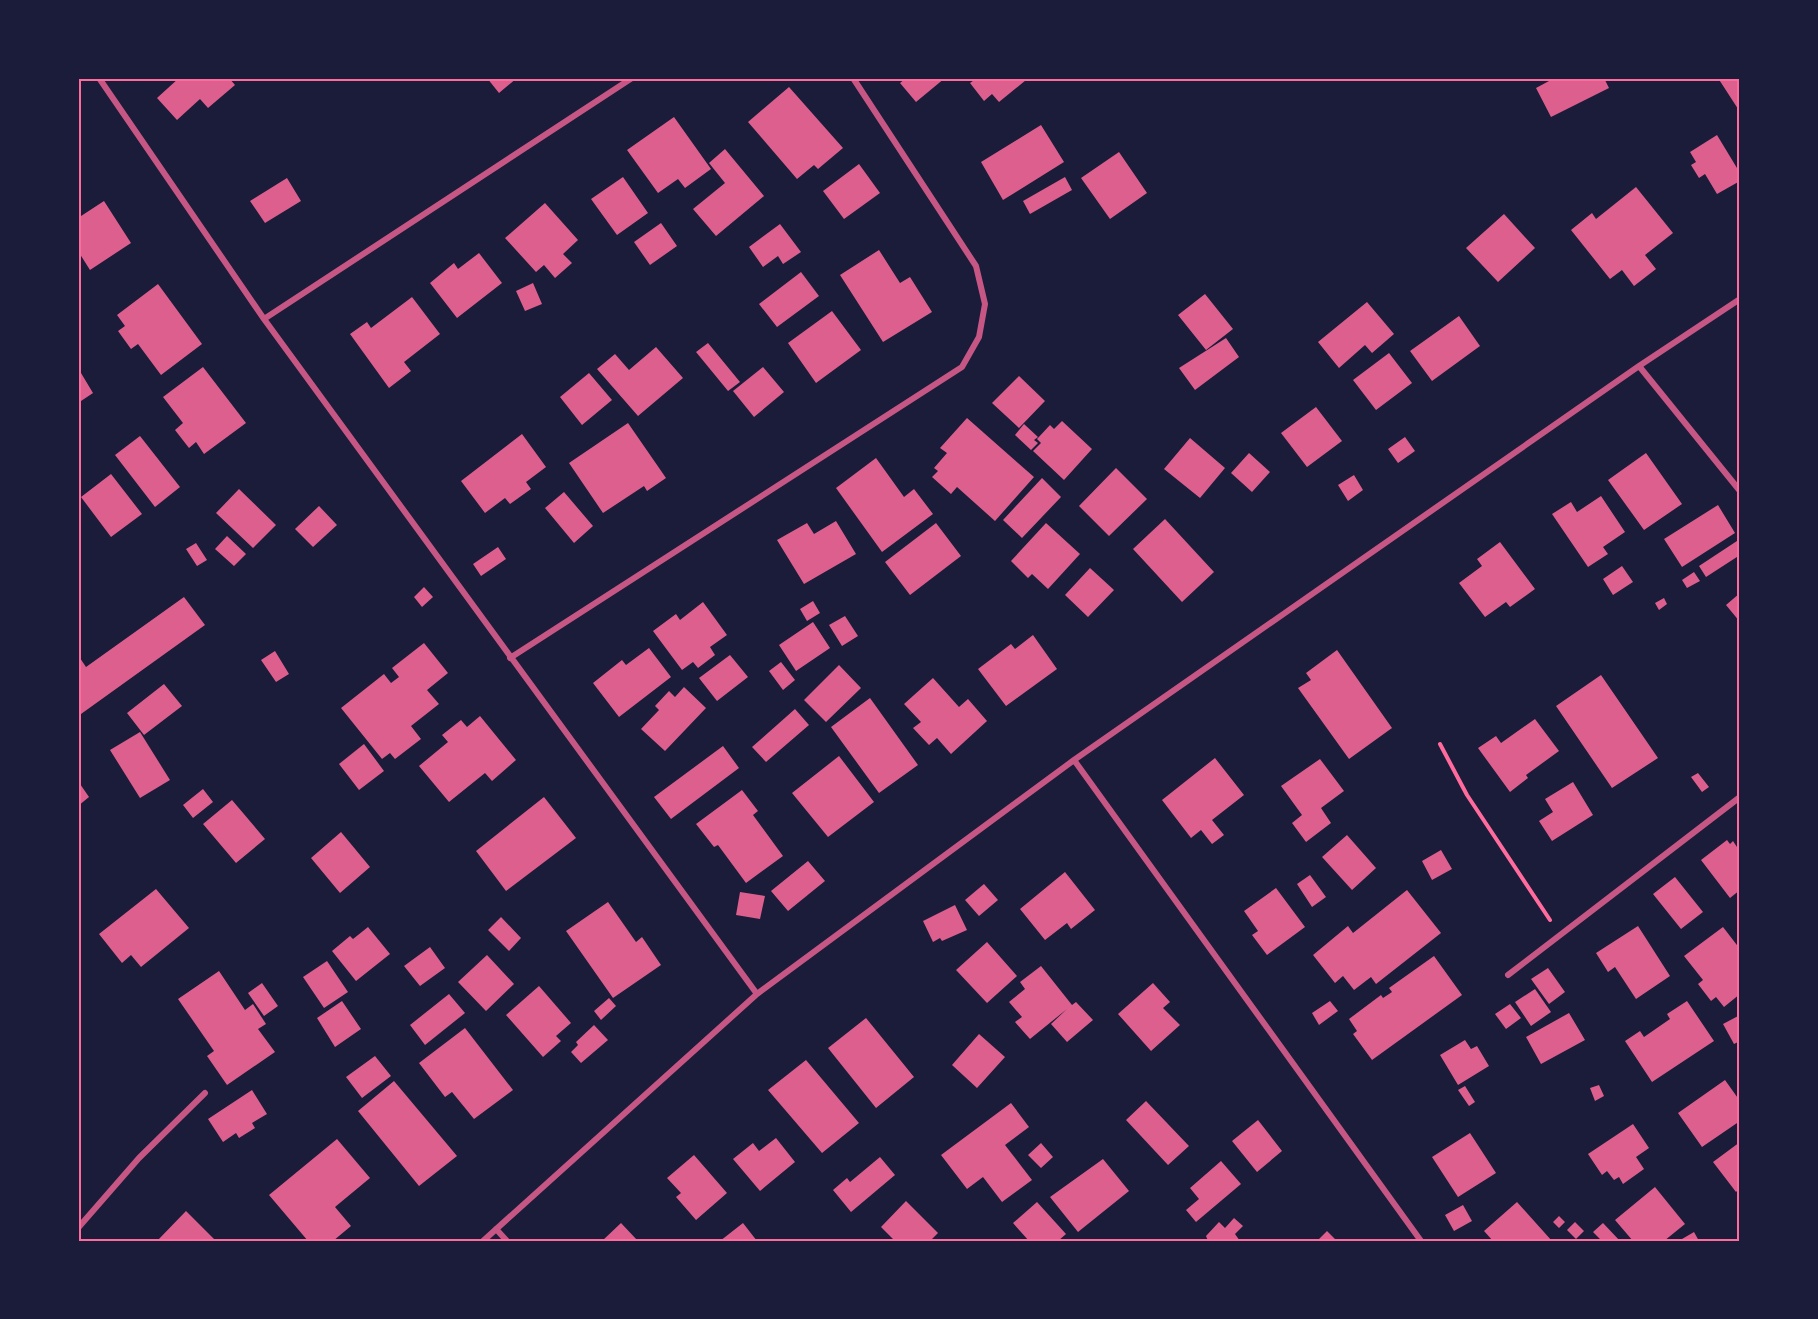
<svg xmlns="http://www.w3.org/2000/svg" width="1818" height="1319" font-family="Signika,sans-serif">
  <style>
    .building { fill: #dd5f8e }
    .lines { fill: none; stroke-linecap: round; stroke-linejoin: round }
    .path { stroke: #ff6b9d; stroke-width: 4 }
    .minor { stroke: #c65784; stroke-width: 6 }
    .neatline { fill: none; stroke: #ff6b9d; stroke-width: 2 }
  </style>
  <rect width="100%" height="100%" fill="#1b1b3a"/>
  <path class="building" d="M179,78H229L235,85L208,108L200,99L177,120L157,98Z
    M487,78H517L499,93Z
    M906,78H945L916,102L900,83Z
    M977,78H1025L1026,80L999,102L992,94L984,101L970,83Z
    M1547,78H1604L1609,88L1551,117L1536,88L1549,81Z
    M1718,78H1740V112Z
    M789,87L843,148L818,169L814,165L797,179L748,122Z
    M674,117L711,169L685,188L678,179L658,193L627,150Z
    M1041,125L1064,162L1003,200L981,162Z
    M1717,135L1740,173V181L1717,194L1705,174L1699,178L1691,165L1696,162L1690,152Z
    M725,149L764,196L716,236L693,209L725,183L709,163Z
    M1119,152L1147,193L1110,219L1081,178Z
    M859,164L880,193L844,219L823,191Z
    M623,177L648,213L617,235L591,199Z
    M1065,177L1072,190L1030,214L1023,201Z
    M287,178L301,201L265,223L250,201Z
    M1636,187L1673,233L1645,255L1656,269L1634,286L1622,270L1610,279L1571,230L1592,213L1596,219Z
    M104,201L131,243L90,270L78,251V218Z
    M545,203L578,240L563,254L572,263L555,278L544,265L536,272L505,238Z
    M1504,214L1535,248L1498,282L1466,248Z
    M661,223L677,246L650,265L634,242Z
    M780,224L801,252L783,264L778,256L763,267L749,247Z
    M879,250L900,283L910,277L932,312L883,342L840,275Z
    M479,253L502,283L457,318L430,283L454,263L458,269Z
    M801,272L819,296L777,327L759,304Z
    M533,283L542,304L525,311L516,291Z
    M158,284L202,344L161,375L138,344L131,349L118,331L125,326L117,315Z
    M1205,294L1233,329L1206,350L1178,315Z
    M412,297L440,334L404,362L411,371L389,388L350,334L367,322L371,328Z
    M1367,302L1394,334L1372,353L1365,345L1339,368L1318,342Z
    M832,311L861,350L816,383L788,343Z
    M1459,316L1480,346L1432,381L1410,351Z
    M1226,338L1239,357L1195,390L1179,368Z
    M708,343L740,382L728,391L696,352Z
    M656,347L683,378L638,416L597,369L615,354L629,370Z
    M1389,353L1412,383L1376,410L1353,380Z
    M203,367L246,423L204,454L196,442L189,448L175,430L183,423L163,397Z
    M763,367L784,392L754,417L733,391Z
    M78,368L93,393L78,403Z
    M589,373L612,400L582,425L560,397Z
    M1019,376L1045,401L1019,428L992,403Z
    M1316,407L1342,441L1307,467L1281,433Z
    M967,418L1034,477L995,521L957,487L951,494L932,477L938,471L934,468L947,453L940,448Z
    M1062,421L1092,449L1064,480L1033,451L1041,443L1037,439L1050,425L1054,429Z
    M628,423L666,478L647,491L644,486L603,513L569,463Z
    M1024,424L1038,437L1034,440L1038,443L1031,450L1015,435Z
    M522,434L546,467L526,482L531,489L510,504L505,498L485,513L461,481Z
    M140,436L180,487L155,507L115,455Z
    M1405,437L1415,451L1398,463L1388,449Z
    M1190,438L1225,468L1200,498L1164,469Z
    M1249,453L1270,472L1252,492L1231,473Z
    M1646,453L1682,504L1644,530L1608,480Z
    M876,458L904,497L914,489L933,514L882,552L836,488Z
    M1116,468L1147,499L1109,536L1079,506Z
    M111,474L142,514L111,537L81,497Z
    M1354,475L1363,490L1348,501L1338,485Z
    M1042,478L1061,497L1022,538L1003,520Z
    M239,489L276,525L253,548L216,513Z
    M564,492L593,526L574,543L545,508Z
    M1601,496L1625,532L1603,547L1608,554L1588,567L1552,514L1571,502L1577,512Z
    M1718,505L1735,533L1682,567L1664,539Z
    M319,506L337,525L313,547L295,529Z
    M1165,519L1214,572L1182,602L1133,549Z
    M836,521L856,554L804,584L777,540L807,523L814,534Z
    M936,523L961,556L910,595L885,562Z
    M1046,523L1080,554L1048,589L1032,574L1028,578L1011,561Z
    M227,536L246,554L234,566L215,549Z
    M1740,539V555L1706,577L1699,566Z
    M1500,542L1535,589L1510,607L1506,602L1485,617L1459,583L1482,566L1477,559Z
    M196,543L207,560L197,566L186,549Z
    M498,547L506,559L481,576L473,564Z
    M1622,566L1633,582L1613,595L1603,579Z
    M1090,568L1114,590L1088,617L1065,595Z
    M1694,572L1700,581L1687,588L1682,580Z
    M424,587L433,597L422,607L414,597Z
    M1740,593V622L1726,605Z
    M184,597L205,625L81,714L78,710V655L86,667Z
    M1664,598L1667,604L1659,610L1655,603Z
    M813,601L820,613L807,621L800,609Z
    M703,602L727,635L710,647L715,655L698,668L693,662L682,670L653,631L676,614L680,620Z
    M845,616L858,636L842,646L829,625Z
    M813,622L830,648L796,671L779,645Z
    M1033,635L1057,669L1006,706L978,669L1011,644L1015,649Z
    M424,643L448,673L427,690L439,704L411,726L421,739L395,759L390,753L382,759L341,708L384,674L391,683L399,677L392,668Z
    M649,648L671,677L619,717L593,683L622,660L626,665Z
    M1337,650L1392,728L1349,759L1298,688L1311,680L1306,673Z
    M275,651L289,674L276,682L261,660Z
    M730,655L748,677L717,701L699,678Z
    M781,662L795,680L783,690L769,671Z
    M839,665L861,688L826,722L804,700Z
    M1601,675L1658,758L1612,788L1556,706Z
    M933,678L959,707L968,699L987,721L951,754L937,738L929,745L913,728L921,722L904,704Z
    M164,684L182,706L144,735L127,713Z
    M684,687L706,708L665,751L641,729L659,710L655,706L669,691L675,697Z
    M870,698L918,765L879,793L831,727Z
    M795,709L809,725L766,762L752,747Z
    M480,716L516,760L492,781L485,773L449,802L419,766L448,742L442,735L461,720L467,727Z
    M1535,719L1559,751L1526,775L1528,778L1510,792L1478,748L1496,736L1501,743Z
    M140,732L170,780L140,798L110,750Z
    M364,744L384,771L359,790L339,764Z
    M723,746L739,768L671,819L654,797Z
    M839,756L874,802L828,837L792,793Z
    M1215,758L1244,795L1212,820L1224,835L1212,844L1201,830L1191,838L1162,800Z
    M1320,759L1344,791L1321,808L1331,823L1306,842L1292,823L1302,815L1281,786Z
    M1698,773L1709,787L1702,792L1691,777Z
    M78,781L89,797L78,806Z
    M1573,782L1593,815L1552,841L1539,821L1553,812L1545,799Z
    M203,789L213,802L193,818L183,805Z
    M742,790L758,811L753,815L783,856L746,883L718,845L714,847L696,824Z
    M544,797L576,838L506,891L476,851Z
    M232,800L265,839L236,863L203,824Z
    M341,832L370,867L340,893L311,858Z
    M1347,835L1376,868L1352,890L1322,857Z
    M1727,840L1730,844L1733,841L1737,847L1740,845V890L1730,898L1701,860Z
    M1441,850L1452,869L1432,880L1422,861Z
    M808,861L825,881L788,911L771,891Z
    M1065,872L1095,910L1071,929L1067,923L1045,940L1020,909Z
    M1310,875L1326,897L1312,907L1297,884Z
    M1675,877L1703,912L1681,929L1653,894Z
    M984,884L998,900L979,916L965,900Z
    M1276,888L1305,927L1267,955L1252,935L1258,931L1244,911Z
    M156,889L189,928L141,967L131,955L122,963L99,934Z
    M1407,890L1441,933L1376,984L1371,977L1354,990L1343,976L1335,983L1313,955L1348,926L1353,933Z
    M740,892L765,896L760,919L736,915Z
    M608,902L636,942L642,937L661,965L613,998L566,931Z
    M955,905L967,930L942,941L940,938L933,942L923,921Z
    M501,917L521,938L509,951L488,930Z
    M1638,926L1670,976L1636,999L1615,967L1608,972L1596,953Z
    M368,927L390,954L356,981L332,951L350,936L353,939Z
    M1723,927L1740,949V994L1724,1007L1716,997L1711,1001L1698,984L1703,980L1684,956Z
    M987,942L1017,976L987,1003L956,970Z
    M430,947L445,968L420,986L404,966Z
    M487,955L514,984L486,1011L458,982Z
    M1434,956L1462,995L1372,1060L1353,1034L1357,1031L1349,1019L1381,995L1383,998L1392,992L1389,988Z
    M327,961L348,992L324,1008L303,977Z
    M1041,966L1072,1005L1076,1002L1093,1020L1067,1042L1051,1024L1067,1009L1030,1039L1015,1022L1022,1017L1009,1002L1025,989L1020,982Z
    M1548,968L1565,992L1549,1004L1531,979Z
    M219,971L245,1010L253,1004L266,1024L258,1029L275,1052L227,1085L207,1056L214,1051L178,999Z
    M262,983L278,1006L264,1016L248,993Z
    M1153,983L1170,1002L1163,1008L1180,1025L1151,1051L1118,1014Z
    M539,986L571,1023L556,1036L561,1041L543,1057L506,1015Z
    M1535,989L1551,1012L1531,1026L1515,1002Z
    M449,994L465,1013L425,1045L410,1025Z
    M609,998L616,1006L601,1020L594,1011Z
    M342,1001L361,1029L335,1047L317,1018Z
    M1330,1001L1338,1011L1319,1025L1312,1013Z
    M1687,1001L1714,1041L1652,1082L1625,1041L1640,1031L1644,1037L1670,1019L1667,1014Z
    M1510,1004L1521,1018L1506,1029L1495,1014Z
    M1569,1013L1585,1040L1541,1064L1526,1037Z
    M1740,1015V1041L1734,1044L1723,1024Z
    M866,1018L914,1077L876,1108L828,1048Z
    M594,1025L608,1040L581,1063L571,1052L578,1045L576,1042Z
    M465,1028L513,1090L474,1119L452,1092L445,1097L419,1063Z
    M979,1034L1005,1057L977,1088L952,1065Z
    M1465,1040L1471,1049L1477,1046L1489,1066L1458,1085L1440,1055Z
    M375,1056L391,1076L362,1098L346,1077Z
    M806,1060L859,1123L822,1153L768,1090Z
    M1725,1080L1740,1101V1121L1702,1147L1678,1113Z
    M394,1081L457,1156L419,1186L358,1111Z
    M1599,1085L1604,1096L1595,1101L1590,1088Z
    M1465,1086L1475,1102L1469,1106L1458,1090Z
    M252,1090L267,1114L252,1123L255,1128L239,1138L236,1133L223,1142L208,1119Z
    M1146,1101L1189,1146L1168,1165L1126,1120Z
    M1011,1103L1029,1127L1005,1145L1032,1180L1002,1202L983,1177L967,1189L941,1155Z
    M1258,1120L1282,1151L1257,1172L1232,1141Z
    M1633,1124L1649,1148L1636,1157L1644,1169L1623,1184L1619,1177L1614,1180L1607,1171L1602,1175L1588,1154Z
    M1470,1133L1496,1173L1458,1197L1432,1157Z
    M776,1138L795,1162L760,1191L733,1159L753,1143L759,1151Z
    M337,1139L370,1178L335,1207L351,1226L333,1241H308L269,1195Z
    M1740,1142V1188L1736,1192L1713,1162Z
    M1041,1143L1053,1157L1041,1168L1028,1155Z
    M694,1155L727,1193L696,1220L676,1197L681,1193L667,1178Z
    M880,1157L895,1175L851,1212L833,1190L847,1178L850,1182Z
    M1103,1159L1129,1191L1078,1232L1050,1197Z
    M1221,1161L1241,1184L1196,1222L1186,1210L1199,1199L1190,1188Z
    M1655,1187L1685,1224L1664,1241H1633L1615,1220Z
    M906,1201L938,1233L930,1241H895L881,1227Z
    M1037,1202L1066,1234L1058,1241H1029L1013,1223Z
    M1517,1202L1552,1241H1493L1484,1231Z
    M1463,1205L1472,1221L1454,1231L1445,1215Z
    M186,1211L216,1241H157Z
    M1559,1216L1565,1222L1559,1228L1553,1222Z
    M1234,1218L1243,1226L1235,1234L1240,1241H1208L1206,1236L1219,1222L1225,1228Z
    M1575,1222L1584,1231L1576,1239L1567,1230Z
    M621,1223L638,1241H602Z
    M743,1223L757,1241H720Z
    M1603,1223L1620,1241H1602L1593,1232Z
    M1327,1231L1337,1241H1317Z
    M1694,1232L1699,1241H1683L1682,1239Z"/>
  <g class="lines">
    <path class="path" d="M1440,744L1467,795L1550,920"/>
    <path class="minor" d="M99,78L264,319L757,994
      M264,319L632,78
      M1639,366L1740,491
      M510,658L962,367L979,337L985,304L976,266L853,78
      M1074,760L1421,1241
      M1508,975L1740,797
      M78,1228L139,1158L205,1093
      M496,1229L507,1241
      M483,1241L757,994L1074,760L1639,366L1740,299"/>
  </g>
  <rect width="1818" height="1319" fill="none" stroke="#1b1b3a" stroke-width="159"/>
  <rect x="80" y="80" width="1658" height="1160" class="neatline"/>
</svg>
